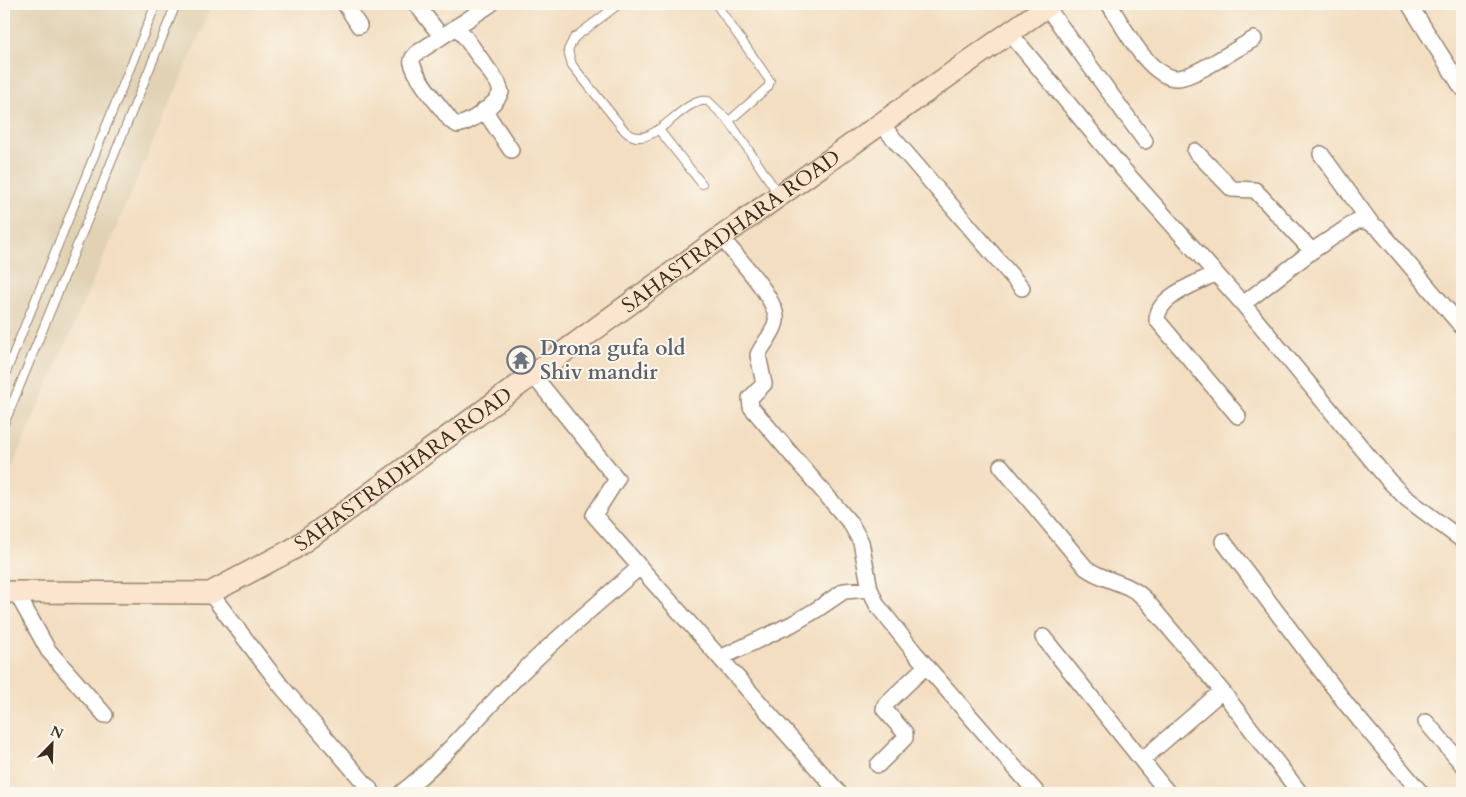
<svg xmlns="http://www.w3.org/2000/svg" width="1466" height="797" font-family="Cardo,serif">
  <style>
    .built { fill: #e1d2b4 }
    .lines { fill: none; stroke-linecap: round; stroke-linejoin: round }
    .service-casing { stroke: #978470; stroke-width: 10 }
    .minor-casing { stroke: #978470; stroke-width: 18 }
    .secondary-casing { stroke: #978470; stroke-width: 24 }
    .service { stroke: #fff; stroke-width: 8 }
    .minor { stroke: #fff; stroke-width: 15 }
    .secondary { stroke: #fbe5cf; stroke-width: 21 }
    .labels { text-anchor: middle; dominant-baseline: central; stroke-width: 4; stroke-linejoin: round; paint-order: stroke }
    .street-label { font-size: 21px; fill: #3b2a1e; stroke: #fbf7ec }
    .worship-label { font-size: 21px; font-weight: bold; fill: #5b616d; stroke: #fbf7ec; text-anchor: start }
  </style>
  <rect width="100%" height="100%" fill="#fbf7ec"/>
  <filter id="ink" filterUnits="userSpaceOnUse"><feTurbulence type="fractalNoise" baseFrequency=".02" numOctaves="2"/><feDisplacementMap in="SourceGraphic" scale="10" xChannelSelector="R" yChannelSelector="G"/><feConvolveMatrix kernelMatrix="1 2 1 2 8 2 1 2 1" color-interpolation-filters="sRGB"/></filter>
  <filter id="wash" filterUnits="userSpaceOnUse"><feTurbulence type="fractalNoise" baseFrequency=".0096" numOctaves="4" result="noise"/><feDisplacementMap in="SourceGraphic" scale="20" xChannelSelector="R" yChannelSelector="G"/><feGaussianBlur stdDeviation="1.12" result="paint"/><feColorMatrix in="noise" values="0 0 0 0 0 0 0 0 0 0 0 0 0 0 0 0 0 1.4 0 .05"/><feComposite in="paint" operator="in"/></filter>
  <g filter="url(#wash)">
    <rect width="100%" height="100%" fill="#f3dec1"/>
    <path class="built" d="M4,4H213L4,486Z"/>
  </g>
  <g filter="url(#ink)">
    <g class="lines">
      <g class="service-casing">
        <path id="service" d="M619,4L574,38L568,50L572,65L625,131C652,156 681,96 708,101L729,121L779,195
          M716,4L770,81L768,87L729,121
          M659,130L702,184
          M4,377L156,4
          M4,424L176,4"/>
      </g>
      <g class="minor-casing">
        <path id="minor" d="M345,4L359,26
          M416,4L441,36
          M1109,4C1122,24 1150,80 1178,78C1195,77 1237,48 1254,39
          M1409,4L1462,88
          M1046,6L1145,141
          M457,26L498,83L501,92C496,105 471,122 458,125L451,121C440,106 417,81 412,63C411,59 414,56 417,53L491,4
          M1009,32L1121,167L1243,304L1389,481L1406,498L1462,540
          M484,110L511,150
          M882,125L1022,288
          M1195,151L1232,189L1255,190L1312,251
          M1321,154L1371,223
          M721,237C734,254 779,300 776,321C774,334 763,343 758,355L764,384L750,398L751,407L851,524L861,542L870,589L877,605L915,653L1037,793
          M1214,274C1196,284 1157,296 1157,320L1238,416
          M1243,304L1312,251L1357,221H1366L1378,228L1462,327
          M533,375L617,479L594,515L839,793
          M1001,466L1086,568C1105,582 1129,582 1145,599L1222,691L1300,793
          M1223,541L1347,705L1421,793
          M16,592L48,650L105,715
          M210,593L282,687L373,793
          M1043,637L1168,793
          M720,658L792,624L816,610L844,591L870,589
          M1426,722L1462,764
          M1142,760L1222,691
          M878,765L905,738V733L884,709L885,705L926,666
          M401,793C445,759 478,716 517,677C556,638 598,603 640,567"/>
      </g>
      <g class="secondary-casing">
        <g id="secondary">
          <path id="s1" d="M4,592L210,593L293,549L334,520L721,237L1050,4"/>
        </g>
      </g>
      <use href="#service" class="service"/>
      <use href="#minor" class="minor"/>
      <use href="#secondary" class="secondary"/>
    </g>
  </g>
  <defs>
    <g id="temple-ring" transform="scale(1.4375)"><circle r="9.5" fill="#fbf7ec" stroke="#6b7280" stroke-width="1.5"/><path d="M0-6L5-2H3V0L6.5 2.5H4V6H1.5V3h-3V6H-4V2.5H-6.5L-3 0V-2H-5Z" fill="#6b7280"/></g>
  </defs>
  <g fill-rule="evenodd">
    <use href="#temple-ring" x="521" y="360"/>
  </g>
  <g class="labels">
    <g class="street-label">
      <text stroke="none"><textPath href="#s1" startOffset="841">SAHASTRADHARA ROAD</textPath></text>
      <text stroke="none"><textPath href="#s1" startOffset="436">SAHASTRADHARA ROAD</textPath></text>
    </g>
    <g class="worship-label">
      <text x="540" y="348">Drona gufa old<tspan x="540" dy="24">Shiv mandir</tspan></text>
    </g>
  </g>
  <rect width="1466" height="797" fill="none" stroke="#fbf7ec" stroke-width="20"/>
  <g transform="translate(52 744) rotate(23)" stroke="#fbf7ec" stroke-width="4" paint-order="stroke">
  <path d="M0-4L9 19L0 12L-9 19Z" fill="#3b2a1e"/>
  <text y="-8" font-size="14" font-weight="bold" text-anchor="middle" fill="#3b2a1e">N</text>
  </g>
</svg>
